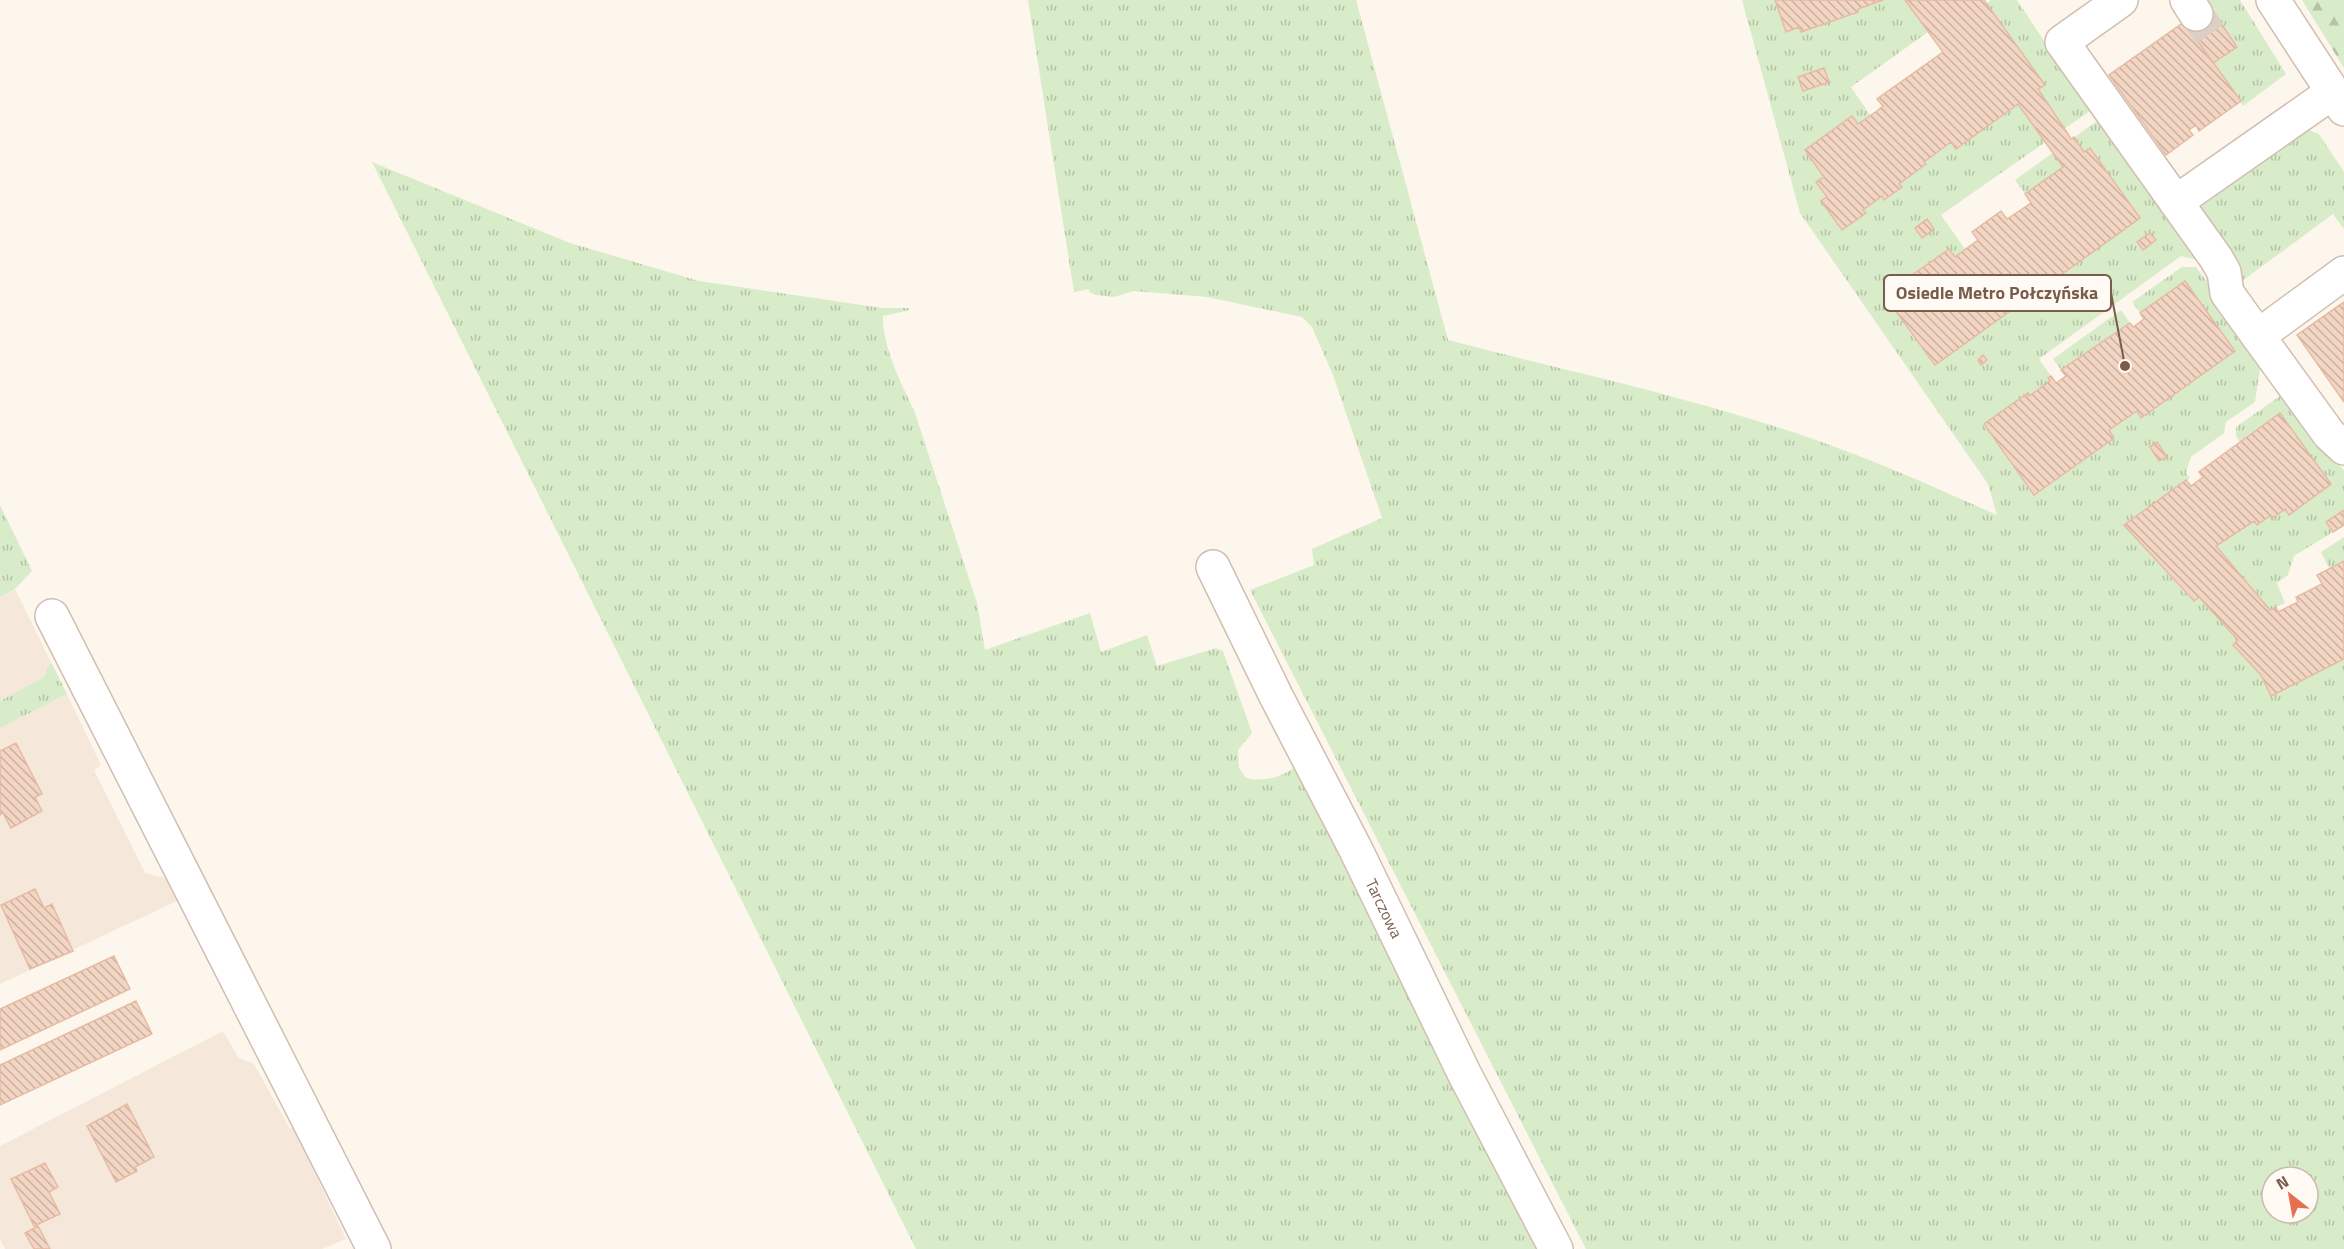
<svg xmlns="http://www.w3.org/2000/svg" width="2344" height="1249" font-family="'Titillium Web',sans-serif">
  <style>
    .residential { fill: #f5e8da }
    .grass { fill: url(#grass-tufts); fill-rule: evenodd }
    .forest { fill: url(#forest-firs) }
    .building { fill: url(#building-back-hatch); stroke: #e6bba3; stroke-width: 1.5 }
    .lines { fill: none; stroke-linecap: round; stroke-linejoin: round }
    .minor-tunnel { stroke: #dcd0c4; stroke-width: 33; stroke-dasharray: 33 16; stroke-linecap: butt }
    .minor-casing { stroke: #d1beb0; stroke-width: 36 }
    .minor { stroke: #fff; stroke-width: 33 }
    .labels { text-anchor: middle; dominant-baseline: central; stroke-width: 5; stroke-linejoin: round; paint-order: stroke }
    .street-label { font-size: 16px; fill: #7a5c4d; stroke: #fffaf3 }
    .leader { fill: none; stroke: #7a5c4d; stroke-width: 2 }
    .callout-dot { fill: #7a5c4d; stroke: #fffaf3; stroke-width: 2 }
    .callout { fill: #fffaf3; stroke: #7a5c4d; stroke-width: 2 }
    .callout-label { font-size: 18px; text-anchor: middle; font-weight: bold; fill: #7a5c4d }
  </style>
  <defs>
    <pattern id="grass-tufts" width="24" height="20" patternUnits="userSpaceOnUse" patternTransform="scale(1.5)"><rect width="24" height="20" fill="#d8ecc9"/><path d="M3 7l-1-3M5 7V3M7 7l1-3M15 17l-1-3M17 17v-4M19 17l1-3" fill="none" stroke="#b4c2a5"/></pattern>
    <pattern id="forest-firs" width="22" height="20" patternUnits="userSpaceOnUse" patternTransform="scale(1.5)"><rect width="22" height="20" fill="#d8ecc9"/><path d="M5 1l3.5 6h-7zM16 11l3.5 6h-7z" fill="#b4c2a5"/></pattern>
    <pattern id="building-back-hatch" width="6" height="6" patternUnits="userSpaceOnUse" patternTransform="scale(1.5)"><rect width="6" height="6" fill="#f3d5c3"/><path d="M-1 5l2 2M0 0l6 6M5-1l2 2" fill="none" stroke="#cab0a1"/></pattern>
  </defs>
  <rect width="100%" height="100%" fill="#fdf6ec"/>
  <path class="residential" d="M15,589L51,662L45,677L0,701V597Z
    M67,694L101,765L94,770L145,873L165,878L177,901L0,984V728Z
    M223,1031L238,1057L254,1064L290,1129L293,1127L346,1239L322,1249H5L0,1239V1146Z"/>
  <path class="grass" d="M1028,0H1356L1448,340C1582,375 1721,403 1851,453C1900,471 1949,494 1997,515L1988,484L1800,213L1742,0H1775L1786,31L1799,27L1801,32L1858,12V9L1883,0H1905L1928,32L1851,87L1870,115L1858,124L1852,116L1805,150L1824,177L1816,182L1827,197L1821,201L1842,230L1865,213L1863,210L1882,196L1885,200L1902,187L1899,184L1924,162L1951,142L1957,148L2044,85L1986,4L1991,0H2017L2090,111L1941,215L1965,249L1955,257L1948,249L1884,295L1935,365L2023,301L2019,295L2046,275L2140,218L2090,148L2025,194L2015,180L2097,121L2187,246L2202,261L2181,256L2039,359L2051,376L2048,378L2050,381L2029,396L2027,393L1984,425L2035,495L2114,438L2109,430L2137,411L2141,417L2235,351L2185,281L2140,313L2132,302L2182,267H2196L2265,359L2261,361L2255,402L2226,422L2224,433L2191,457L2186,473L2190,478L2124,525L2193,601L2199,597L2238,640L2233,645L2261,675L2271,696L2344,659V1249H1586L1250,590L1314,565L1312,549L1382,518L1333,375L1312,327L1302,317L1207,297L1134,291L1114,297L1096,295L1089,292V289L1074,292ZM2272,1177H2308V1213H2272Z
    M2205,0H2240L2286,74L2243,106L2213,63L2237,47Z
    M2306,129L2319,134L2344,172V229L2333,214L2238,284L2196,210Z
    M372,162L570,243L699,281L882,308H908L910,310L883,316C882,345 901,384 914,410L977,603L985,650L1090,613L1101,652L1147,635L1157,666L1216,648L1223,651L1252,733L1238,750L1239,768L1246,778C1263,782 1281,778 1295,767L1539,1249H916Z
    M2121,310L2130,323L2061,370L2053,359Z
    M2287,391L2344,471V510L2326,522L2333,532L2294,556L2288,575L2277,583L2285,603L2270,610L2216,546L2254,521L2258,525L2271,515L2273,518L2285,509L2289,515L2331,484L2280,413L2240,442L2236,436V427Z
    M0,505L32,571L15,589L0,597Z
    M2344,537V561L2329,568L2321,552Z
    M51,662L67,694L0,728V701L44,677Z"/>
  <path class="forest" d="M2302,0H2344V68Z"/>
  <path class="building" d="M1775,0H1883L1858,9V12L1801,32L1799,27L1786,32Z
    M1905,0H1984L2045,85L2038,89L2068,134L2071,139L2074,137L2084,152L2090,148L2140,218L2051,282L2046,275L2019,295L2024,301L1935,365L1884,295L1949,249L1955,257L1978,240L1972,232L2001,211L2007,219L2031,203L2025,194L2063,167L2018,104L1956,149L1951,142L1924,162L1926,164L1899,184L1902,187L1884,200L1882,196L1863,210L1866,213L1842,230L1821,201L1827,197L1816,182L1824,177L1805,150L1852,116L1858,124L1877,111L1883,106L1877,99L1943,52Z
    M2209,5L2237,47L2213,63L2184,22Z
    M2184,22L2241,101L2199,131L2196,125L2189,130L2193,135L2166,155L2109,75Z
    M1824,68L1829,82L1803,91L1798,77Z
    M1927,219L1934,229L1922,238L1915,228Z
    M2150,233L2156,240L2143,250L2137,242Z
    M2185,281L2235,351L2141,418L2137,411L2109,430L2114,438L2034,495L1984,424L2028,393L2029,396L2050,381L2048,378L2051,376L2056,383L2066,376L2061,370L2130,323L2133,327L2144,319L2140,313Z
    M2344,302V402L2297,335Z
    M1983,355L1987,360L1981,365L1978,360Z
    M2280,413L2331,484L2289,515L2285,509L2273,518L2271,515L2257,525L2254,521L2216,546L2270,610L2276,607L2278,612L2298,602L2296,597L2322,584L2317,575L2344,561V659L2271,696L2261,675L2233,645L2238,640L2199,597L2194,601L2124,525L2186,480L2191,486L2203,477L2199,472Z
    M2157,442L2167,457L2159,461L2150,447Z
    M2344,510V525L2333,532L2326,522Z
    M16,743L42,794L35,797L42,811L11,828L3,813L0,815V751Z
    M35,889L44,908L52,904L73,951L30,969L1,905Z
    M114,956L130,989L0,1050V1009Z
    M136,1001L152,1034L0,1105V1065Z
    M127,1104L154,1157L135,1167L137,1171L116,1182L87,1126Z
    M45,1163L58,1187L49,1192L60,1214L34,1226L11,1179Z
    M38,1226L50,1249H34L25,1233Z"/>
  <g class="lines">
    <path class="minor-tunnel" d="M2196,14L2210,34"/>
    <g class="minor-casing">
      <g id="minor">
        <path d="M2121,0L2062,42L2176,202L2333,92"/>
        <path d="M2187,0L2196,14"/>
        <path d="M2273,0L2344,109"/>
        <path d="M2176,202L2216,258L2224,272L2227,293L2258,336"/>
        <path d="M2344,273L2258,336L2329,434L2344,448"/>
        <path id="s1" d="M1213,567L1276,696L1355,848L1464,1073L1556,1249"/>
        <path d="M52,616L374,1249"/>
      </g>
    </g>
    <use href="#minor" class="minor"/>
  </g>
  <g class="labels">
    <g class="street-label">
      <text stroke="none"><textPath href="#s1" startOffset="382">Tarczowa</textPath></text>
    </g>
  </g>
  <path class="leader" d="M2125 366L2111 293"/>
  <circle class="callout-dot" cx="2125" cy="366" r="6"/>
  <rect class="callout" x="1884" y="275" width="227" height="36" rx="6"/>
  <g class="callout-label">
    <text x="1997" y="299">Osiedle Metro Połczyńska</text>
  </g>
  <g transform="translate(2290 1195) rotate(329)"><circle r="28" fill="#fffaf3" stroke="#cabbb1" stroke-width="1.5"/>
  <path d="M0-4.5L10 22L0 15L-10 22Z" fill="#e76f51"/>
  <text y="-9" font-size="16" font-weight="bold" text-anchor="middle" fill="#7a5c4d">N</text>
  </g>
</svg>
